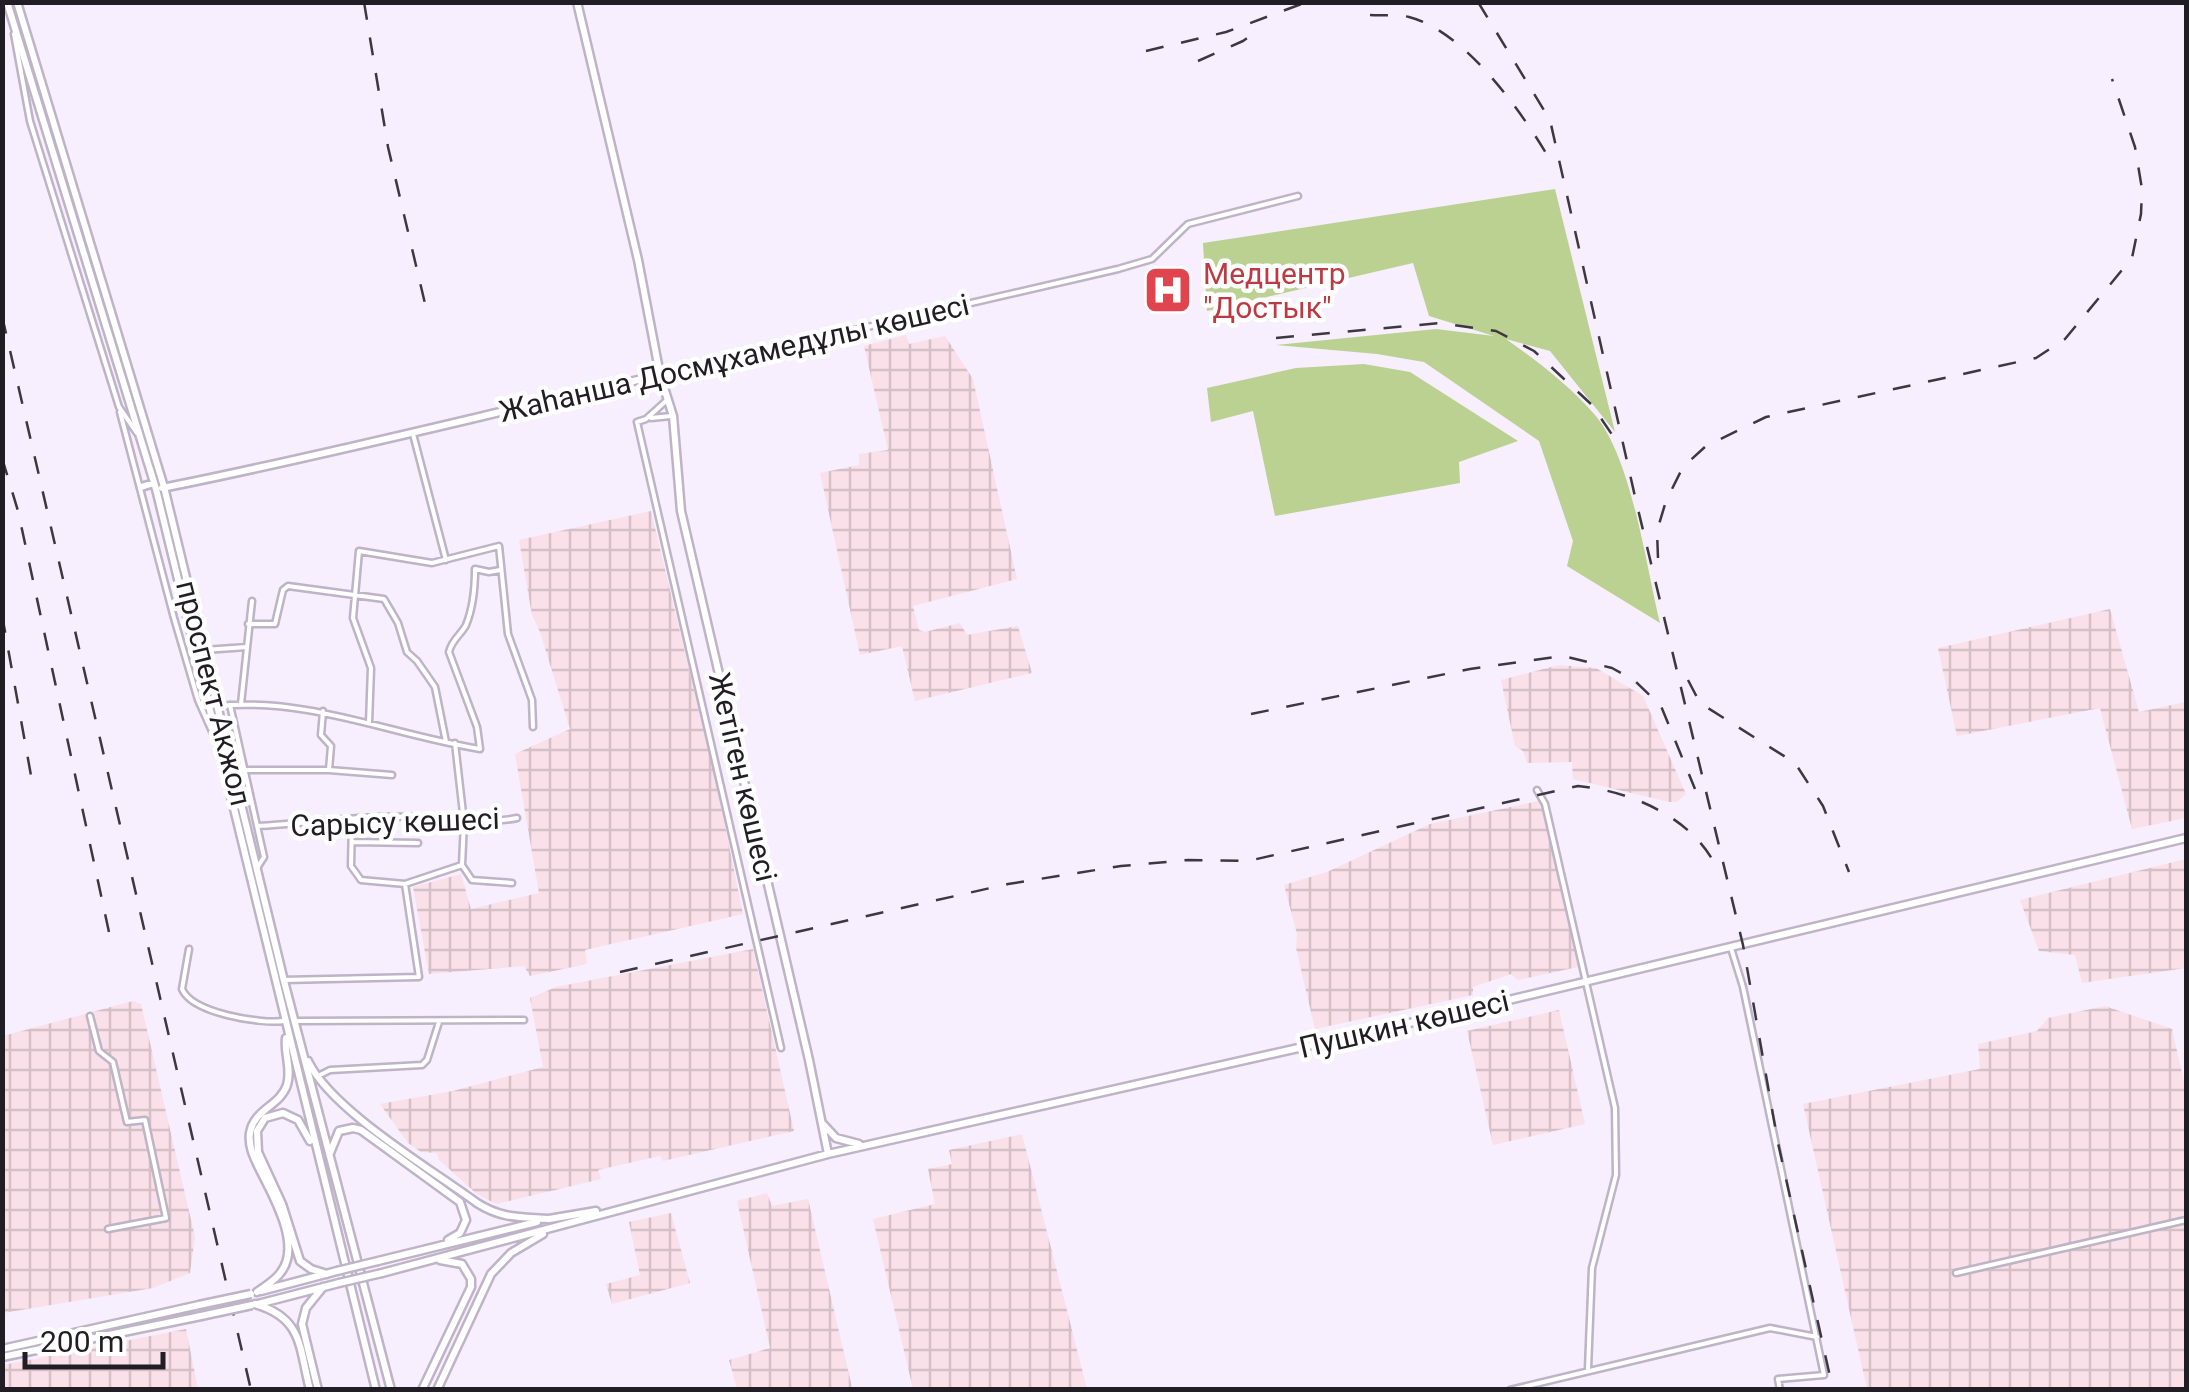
<svg xmlns="http://www.w3.org/2000/svg" width="2189" height="1392" font-family="Roboto,sans-serif">
  <style>
    .industrial { fill: url(#industrial-grid) }
    .grass { fill: #bad192 }
    .lines { fill: none; stroke-linecap: round; stroke-linejoin: round }
    .street-casing { stroke: #beb3c7; stroke-width: 9 }
    .secondary-casing { stroke: #beb3c7; stroke-width: 11 }
    .street { stroke: #fff; stroke-width: 4 }
    .secondary { stroke: #fff; stroke-width: 6 }
    .rail { stroke: #3d3840; stroke-width: 2.5; stroke-dasharray: 18 18; stroke-linecap: butt }
    .secondary-bridge-casing { stroke: #beb3c7; stroke-width: 11; stroke-linecap: butt }
    .secondary-bridge { stroke: #fff; stroke-width: 6 }
    .labels { text-anchor: middle; dominant-baseline: central; stroke-width: 9; stroke-linejoin: round; paint-order: stroke }
    .health-label { font-size: 30px; fill: #be3a42; stroke: #fff; text-anchor: start }
    .street-label { font-size: 30px; fill: #211d24; stroke: #fff }
  </style>
  <defs>
    <pattern id="industrial-grid" width="8" height="8" patternUnits="userSpaceOnUse" patternTransform="scale(2.5)"><rect width="8" height="8" fill="#fae0e8"/><path d="M0 4h8M4 0v8" fill="none" stroke="#d6c0c7"/></pattern>
  </defs>
  <rect width="100%" height="100%" fill="#f7eefe"/>
  <path class="industrial" d="M906,335L909,344L945,336L973,379L1017,579L913,606L919,630L925,632L960,623L967,635L1018,626L1032,673L915,701L902,646L860,655L820,473L859,465V454L888,450L864,346Z
    M651,511L716,782L743,914L585,950L587,964L530,976L524,966L429,974L413,887L461,874L471,909L539,893L515,754L570,729L540,632L532,615L519,540Z
    M2110,609L2139,712L2186,702V818L2132,829L2100,708L1957,736L1938,648Z
    M1559,665L1596,668L1643,696L1686,794L1677,802H1669L1573,779L1572,762L1527,763L1523,751L1515,746L1501,680Z
    M1539,801L1545,807L1578,967L1518,980L1511,974L1473,987V995L1315,1029L1296,948L1297,934L1284,885L1327,872L1430,824Z
    M2186,859V968L2082,983L2075,955L2039,951L2020,900Z
    M753,949L794,1131L663,1161L660,1156L598,1170L601,1179L496,1204L477,1194L439,1160L437,1153L421,1152L408,1143L380,1104L453,1091L543,1067L530,998L556,987Z
    M133,1001L141,1004L195,1237L190,1273L153,1288L3,1313V1036Z
    M2105,1006L2172,1029L2186,1090V1389H1867L1803,1104L1980,1069L1978,1044L2037,1031L2048,1018Z
    M1559,1010L1585,1124L1493,1145L1467,1031Z
    M1022,1134L1087,1389H913L873,1219L935,1204L928,1169L952,1164L949,1150Z
    M767,1193L772,1206L808,1199L852,1387L839,1390L737,1389L729,1360L770,1348L737,1201Z
    M671,1213L690,1283L612,1304L606,1284L640,1275L629,1222Z
    M186,1329L198,1389H3V1365Z"/>
  <path class="grass" d="M1555,189L1615,432L1550,351L1506,339C1538,362 1569,385 1595,415C1632,459 1646,566 1660,623L1567,566L1573,541L1539,441L1424,362L1377,354L1276,345L1436,329L1494,336L1429,316L1413,263L1207,311L1203,243Z
    M1364,364L1410,372L1518,441L1459,462L1460,483L1275,516L1253,411L1211,422L1207,388L1296,368Z"/>
  <g class="lines">
    <g class="street-casing">
      <path id="street" d="M14,34L30,121L119,407L137,433
        M660,375L1118,269L1152,259L1188,224L1298,196
        M667,400L646,419L637,422L781,1048
        M120,412L174,618L198,700L215,738
        M651,418L671,416
        M413,434L446,560
        M248,624H275L283,590L288,586L384,599L398,623L407,652L417,661L435,687L446,742
        M204,650L247,647
        M241,704L252,601
        M230,705L264,857L257,868
        M218,706C309,697 392,735 480,749L477,727L449,652C452,639 461,635 466,625C473,608 475,586 475,569L489,572L500,570
        M323,711L321,735L331,746L329,770
        M369,723L371,668L353,618L359,551L432,563L499,546L508,634L532,700L533,727
        M455,743L464,822L462,865
        M245,770H329L392,775
        M1537,790L1545,804L1615,1108L1616,1175L1592,1268L1588,1369
        M352,821L351,866L361,880L405,884L462,865L472,880L512,883
        M258,826C310,823 364,815 416,817C451,819 482,825 517,818
        M352,842L418,843
        M1731,948L1743,987L1824,1375L1778,1379L1780,1390
        M189,949L182,989C192,1013 259,1024 284,1021
        M283,980L419,977L405,884
        M90,1016L99,1051L113,1062L127,1122L145,1120L166,1218L108,1229
        M295,1021L524,1020
        M320,1075L330,1070L422,1065L427,1060L439,1022
        M1956,1273L2186,1220
        M1510,1390L1770,1328L1817,1337"/>
    </g>
    <g class="secondary-casing">
      <path id="secondary" d="M7,2L156,489L376,1390
        M17,2L164,487L284,981L391,1390
        M577,2L638,260L660,375L673,416L681,511L809,1060L828,1154
        M141,487L154,483
        M162,488C329,455 494,412 660,375
        M308,1061C331,1110 431,1169 477,1203C502,1219 521,1217 549,1219
        M823,1124L836,1138L859,1144
        M310,1141L298,1120L283,1113L265,1118L257,1131L258,1152L282,1204L300,1261L311,1269L327,1274
        M330,1153L339,1131L353,1128L361,1130L460,1202L466,1220L460,1233L448,1240
        M549,1219L596,1211
        M378,1261L537,1222
        M382,1273L828,1154L1467,1010L2186,838
        M261,1291L337,1271
        M257,1292C265,1286 275,1281 281,1272C302,1245 273,1196 260,1170C254,1158 248,1146 250,1133C254,1109 280,1106 287,1085C292,1069 284,1054 286,1038
        M255,1304C303,1318 299,1347 310,1390
        M258,1304L339,1283
        M2,1349L199,1305
        M2,1357L201,1316
        M318,1390L302,1324L306,1308L323,1287
        M422,1390L471,1287V1279L462,1264L440,1260
        M437,1390L491,1274L511,1253L543,1234"/>
    </g>
    <use href="#street" class="street"/>
    <use href="#secondary" class="secondary"/>
    <path class="rail" d="M364,2L388,147L427,312
      M1478,2L1550,120L1636,501L1743,945L1778,1143L1833,1390
      M1370,15C1382,16 1397,14 1409,17C1467,32 1525,116 1553,165
      M1146,51L1226,32L1307,2
      M1198,61L1243,41L1260,29
      M2,316L251,1390
      M1276,338L1440,323L1496,331L1534,351L1592,405L1617,442
      M2,458L18,511L112,946
      M1658,558L1657,531L1666,501L1683,467L1706,446L1766,417L2036,358L2065,339L2132,258L2141,214L2142,189L2135,147L2112,79
      M2,615L32,781
      M1688,680L1700,703L1795,763L1823,806L1849,872
      M1251,714L1470,669L1563,656L1612,668L1634,680L1661,706L1695,789
      M620,972L1008,884L1121,866L1188,860L1248,861L1578,786C1632,791 1697,819 1719,873"/>
    <g class="secondary-bridge-casing">
      <path id="secondary-bridge" d="M337,1271L378,1261
        M339,1283L382,1273
        M199,1305L251,1294
        M201,1316L252,1305"/>
    </g>
    <use href="#secondary-bridge" class="secondary-bridge"/>
  </g>
  <defs>
    <g id="hospital-square" transform="scale(2.5)"><rect x="-9" y="-9" width="18" height="18" rx="4" fill="#e0444e" stroke="#fff"/><path d="M-5-5h3v3.5h4V-5h3V5h-3V1.5h-4V5h-3Z" fill="#fff"/></g>
  </defs>
  <g fill-rule="evenodd">
    <use href="#hospital-square" x="1168" y="290"/>
  </g>
  <g class="labels">
    <g class="health-label">
      <text x="1203" y="273">Медцентр<tspan x="1203" dy="34">"Достык"</tspan></text>
    </g>
    <g class="street-label">
      <text transform="translate(734 358) rotate(-13)">Жаһанша Досмұхамедұлы көшесі</text>
      <text transform="translate(214 693) rotate(76)">проспект Акжол</text>
      <text transform="translate(743 777) rotate(77)">Жетіген көшесі</text>
      <text transform="translate(395 822) rotate(-2)">Сарысу көшесі</text>
      <text transform="translate(1404 1024) rotate(-13)">Пушкин көшесі</text>
    </g>
  </g>
  <rect width="2189" height="1392" fill="none" stroke="#211d24" stroke-width="10"/>
  <path d="M25 1352v15h138v-15" fill="none" stroke="#211d24" stroke-width="5"/>
  <text x="40" y="1352" font-size="30" fill="#211d24" stroke="#ffffff" stroke-width="8" paint-order="stroke">200 m</text>
</svg>
